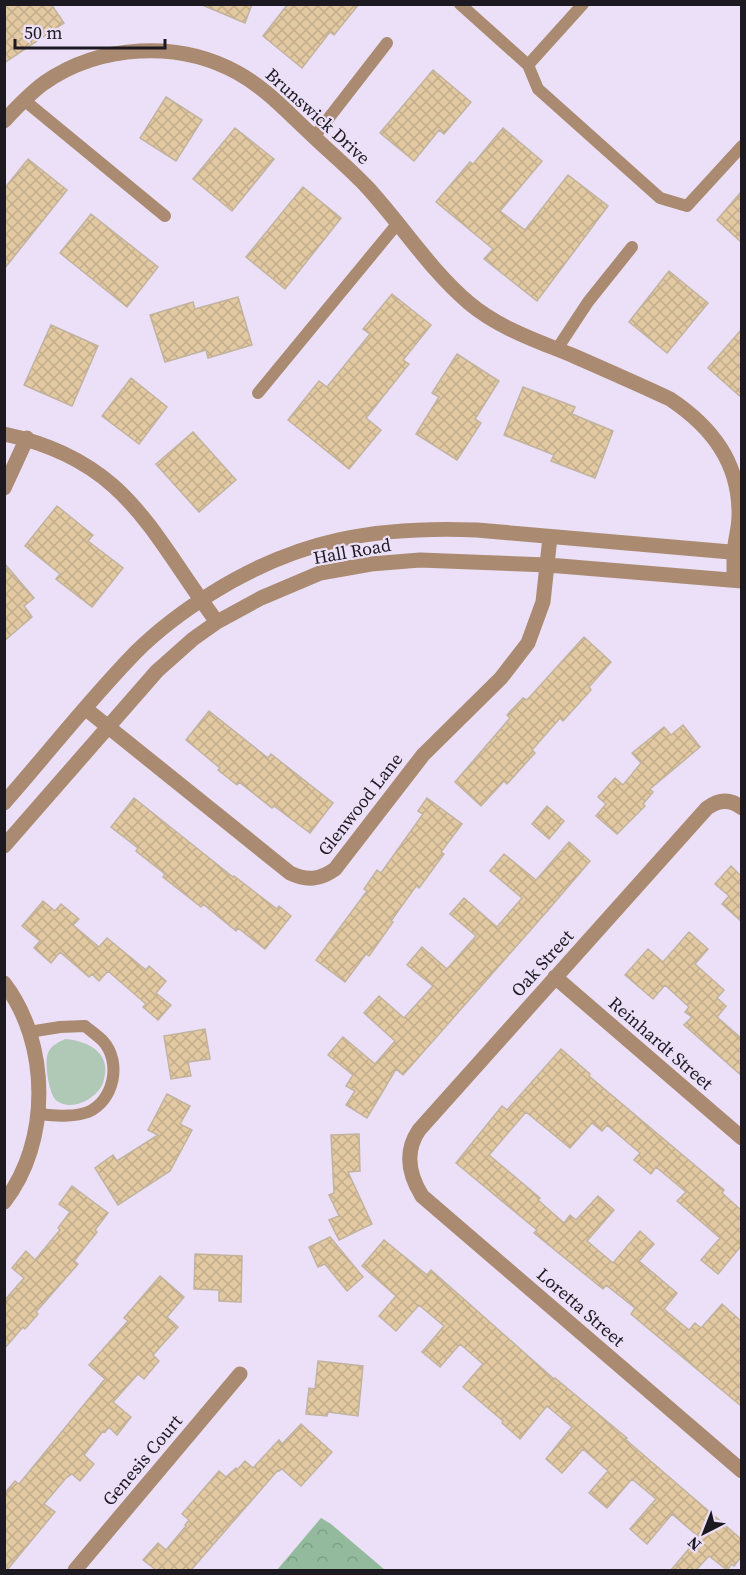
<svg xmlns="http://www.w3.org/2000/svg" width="746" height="1575" font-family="'Source Serif 4',serif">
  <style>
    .green { fill: #b0c8b6 }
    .forest { fill: url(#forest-crowns) }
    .building { fill: url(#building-cross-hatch); stroke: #c1b39f; stroke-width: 1.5 }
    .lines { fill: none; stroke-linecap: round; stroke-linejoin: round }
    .service { stroke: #aa8a70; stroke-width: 12 }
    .minor { stroke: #aa8a70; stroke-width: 15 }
    .labels { text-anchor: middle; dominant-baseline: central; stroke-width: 4.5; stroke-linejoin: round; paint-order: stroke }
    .street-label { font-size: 18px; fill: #1d1921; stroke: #ebe0f7 }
  </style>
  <defs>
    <pattern id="forest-crowns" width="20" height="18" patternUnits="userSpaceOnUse" patternTransform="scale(1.5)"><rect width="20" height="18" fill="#93ba9d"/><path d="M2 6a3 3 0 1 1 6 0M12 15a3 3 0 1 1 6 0" fill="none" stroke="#7e9f87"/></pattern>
    <pattern id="building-cross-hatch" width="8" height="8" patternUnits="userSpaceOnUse" patternTransform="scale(1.5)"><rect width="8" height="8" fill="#e3c9a2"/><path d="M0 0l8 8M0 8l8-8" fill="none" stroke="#c2ac8b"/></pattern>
  </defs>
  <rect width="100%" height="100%" fill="#ebe0f7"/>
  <path class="green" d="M65,1039C90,1041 113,1054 103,1083C97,1098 73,1112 57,1101C49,1096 44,1062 48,1053C51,1045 59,1042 65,1039Z"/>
  <path class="forest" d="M321,1518L331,1524L385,1570H277Z"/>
  <path class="building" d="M4,4H51L64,23L4,63Z
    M200,4H252L245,23Z
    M288,4H359L334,35L330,32L302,68L263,36Z
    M433,70L471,102L444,134L439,130L414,161L380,133Z
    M166,97L202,120L176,161L140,138Z
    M235,128L274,159L232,211L193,179Z
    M503,128L542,161L500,211L525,230L568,175L608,206L537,301L484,259L493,249L436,202L470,162L473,164Z
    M28,159L67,190L4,269V189Z
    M303,187L341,218L285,289L246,257Z
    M741,192V242L717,220Z
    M91,214L158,267L127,307L60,253Z
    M669,271L708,303L667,353L629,322Z
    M392,294L431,325L403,360L409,364L366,418L381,430L349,469L288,420L319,381L327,387L370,334L363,329Z
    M238,297L252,345L208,358L206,350L165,362L150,315L193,302L195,309Z
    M51,325L98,346L72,406L24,385Z
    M741,330V397L708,368Z
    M457,354L499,381L475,419L481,423L457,460L416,434L439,397L432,393Z
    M131,378L167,407L139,444L102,416Z
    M523,387L575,407L572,414L613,431L595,478L551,461L554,455L504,435Z
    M193,432L236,480L199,512L156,464Z
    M57,506L93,535L88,541L123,568L92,607L56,579L60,574L25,546Z
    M4,563L34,598L24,606L32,617L4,641Z
    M584,637L611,662L589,687L591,690L563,721L560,718L532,750L535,753L507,784L504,781L481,806L455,782L510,718L507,715L523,698L527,700Z
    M209,711L268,758L271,754L333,803L310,833L274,806L272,808L239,782L237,785L218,770L220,768L186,740Z
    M683,725L700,747L650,789L653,792L643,804L645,806L617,834L596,816L606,804L598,797L615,778L623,785L641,763L632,753L664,727L671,735Z
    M134,798L233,877L234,876L277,909L279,906L291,916L265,949L238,928L236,931L203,904L201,907L163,877L165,874L136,851L138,848L111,827Z
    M427,798L462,824L441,852L444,854L419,888L416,886L391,921L393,922L369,956L366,954L345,982L316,960L367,891L364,889L377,870L381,873L423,814L418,811Z
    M547,806L564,821L549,839L532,824Z
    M569,842L590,861L549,909L403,1075L396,1069L367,1118L346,1105L355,1091L346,1086L353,1075L328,1055L343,1037L375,1064L395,1041L364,1013L379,996L404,1018L433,986L407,965L422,947L447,969L476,936L450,914L464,898L497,927L522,898L490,871L504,854L536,880Z
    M731,866L741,876V921L722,904L729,896L715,884Z
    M43,901L55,911L61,904L79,919L73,925L99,947L107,938L146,970L149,966L166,981L156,993L171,1005L158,1020L143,1007L146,1004L108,971L99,981L92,974L89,977L60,952L51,963L34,948L40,941L22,926Z
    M689,932L708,949L695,964L724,990L717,998L726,1006L717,1017L741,1038V1075L684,1025L692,1017L685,1012L689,1007L665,985L653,999L625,975L648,949L663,962Z
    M205,1029L210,1059L188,1062L191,1076L171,1079L164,1036Z
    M561,1049L590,1074L589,1076L724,1190L722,1193L741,1210V1246L718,1274L701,1260L720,1238L677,1201L686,1192L656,1167L651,1174L634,1160L640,1153L607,1125L602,1131L592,1123L570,1148L526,1112L489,1155L540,1198L538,1200L564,1223L570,1215L576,1220L598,1196L614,1210L587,1241L613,1263L640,1231L654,1244L639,1261L677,1293L664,1309L689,1330L695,1323L701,1328L722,1304L741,1321V1406L631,1314L635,1308L606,1285L603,1289L534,1233L537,1230L456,1163L502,1106L507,1110Z
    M167,1094L190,1106L180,1124L192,1130L170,1171L118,1205L95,1168L113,1155L117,1161L158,1135L148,1130Z
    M359,1134L360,1171L348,1172L372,1224L339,1240L329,1220L339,1216L329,1195L334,1193L331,1135Z
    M72,1186L108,1213L95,1230L97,1232L74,1261L78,1264L36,1312L38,1314L25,1329L23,1327L4,1349V1301L24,1278L12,1268L26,1251L35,1260L60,1230L58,1228L70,1212L59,1204Z
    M330,1237L363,1277L347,1291L325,1264L318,1267L309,1247Z
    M384,1240L427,1275L431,1270L554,1379L555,1378L627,1438L625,1439L741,1539V1557L734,1566L732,1564L727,1570L709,1556L696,1570H671L699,1537L672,1514L647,1544L630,1529L656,1499L632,1479L607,1508L589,1493L608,1471L583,1449L562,1473L546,1459L572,1427L547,1406L520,1439L502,1423L503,1421L463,1387L483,1364L460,1344L440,1367L422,1352L444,1326L419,1305L396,1331L379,1316L396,1296L362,1266Z
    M195,1254L242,1256L241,1302L219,1301V1290L194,1289Z
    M160,1276L184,1297L167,1317L178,1327L153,1355L159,1361L144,1379L138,1374L113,1402L131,1417L117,1435L109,1427L105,1432L103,1431L84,1455L94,1464L80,1481L72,1474L66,1478L44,1504L55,1512L7,1570H4V1494L15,1481L19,1484L105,1379L89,1365L128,1321L124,1318Z
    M318,1361L363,1366L358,1416L328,1412L327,1416L306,1414L309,1388L315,1389Z
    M301,1424L332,1452L301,1486L282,1469L279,1471L278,1470L191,1570H156L143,1560L158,1543L166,1550L186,1526L185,1525L189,1520L182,1514L219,1471L226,1477L236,1468L237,1470L245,1461L253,1468L279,1440L282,1444Z"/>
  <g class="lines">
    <path class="service" d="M460,4L528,65L583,4
      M528,65L538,89L660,198L687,206L742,146
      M24,100L165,216
      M314,137L387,43
      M557,349L588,302L632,247
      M258,393L398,223
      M29,1032L60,1027L85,1026C91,1031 98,1036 103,1041C122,1062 114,1101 88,1112C72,1118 54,1115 37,1114"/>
    <path class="minor" d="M4,121C17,107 29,94 44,83C100,44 179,40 238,73C267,89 290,115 314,137C332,154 351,170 367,187C402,225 430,270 469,303C500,329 538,341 574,356C606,370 638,384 670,399C712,427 740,463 739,516C739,528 735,540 734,553C734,562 734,571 734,580
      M4,434C127,460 150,532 217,622
      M4,488L27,438
      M86,709L290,873C307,881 320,880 335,869L423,755L501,678L528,643L543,602L550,537
      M4,803C48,753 90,699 136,652C159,629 185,610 212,593C298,539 377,526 477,530L742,553
      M742,808C730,798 718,800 707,808L419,1130C404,1152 409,1175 422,1196L742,1471
      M4,846L157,671L193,639L217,622L261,598L320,573L371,564L420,560L548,565L742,581
      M555,977L742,1138
      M4,983C50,1043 51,1142 4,1202
      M75,1570L240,1374"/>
  </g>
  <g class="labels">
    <g class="street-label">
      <text transform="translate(318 116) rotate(42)">Brunswick Drive</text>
      <text transform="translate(352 551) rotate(-10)">Hall Road</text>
      <text transform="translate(360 804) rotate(-52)">Glenwood Lane</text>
      <text transform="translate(542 963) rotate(-48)">Oak Street</text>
      <text transform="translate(661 1043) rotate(41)">Reinhardt Street</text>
      <text transform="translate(581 1307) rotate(41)">Loretta Street</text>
      <text transform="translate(142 1460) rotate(-50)">Genesis Court</text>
    </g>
  </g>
  <rect width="746" height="1575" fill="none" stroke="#1d1921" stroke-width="12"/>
  <g transform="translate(704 1533) rotate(222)" stroke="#ebe0f7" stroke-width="4.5" paint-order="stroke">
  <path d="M0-4.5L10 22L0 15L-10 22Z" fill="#1d1921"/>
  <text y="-9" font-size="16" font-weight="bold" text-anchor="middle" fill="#1d1921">N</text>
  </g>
  <path d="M15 39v9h150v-9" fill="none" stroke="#1d1921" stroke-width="3"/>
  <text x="24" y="39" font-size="18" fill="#1d1921" stroke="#ebe0f7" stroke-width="4.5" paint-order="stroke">50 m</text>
</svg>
